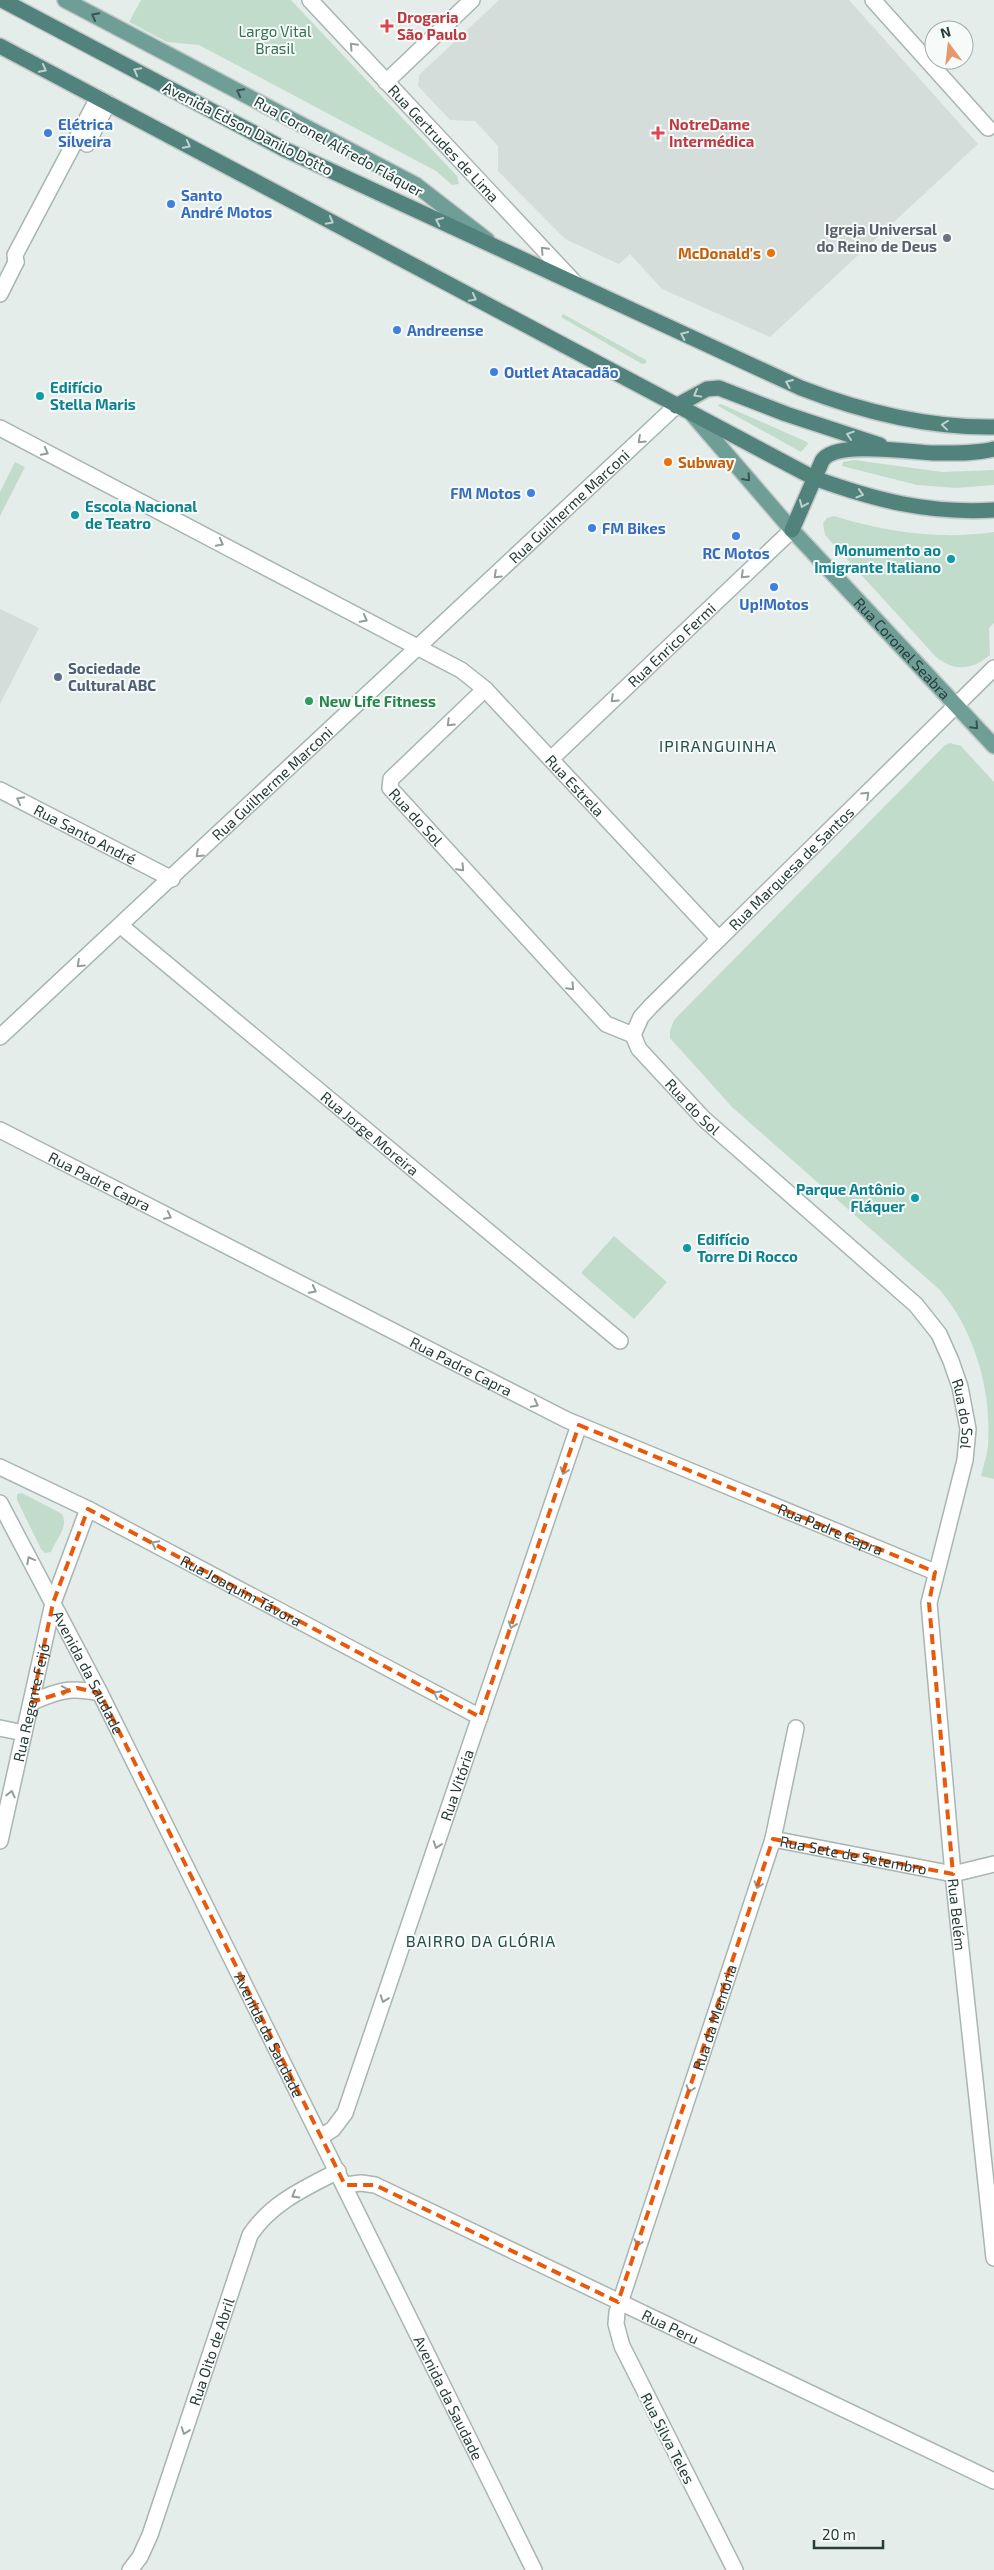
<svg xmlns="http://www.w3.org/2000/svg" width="994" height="2570" font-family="'Exo 2',sans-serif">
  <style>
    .built { fill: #d4ddda }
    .green { fill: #c1dccb }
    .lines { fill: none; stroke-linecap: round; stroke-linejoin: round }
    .pedestrian-casing { stroke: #a8b5b2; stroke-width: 18 }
    .minor-casing { stroke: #a8b5b2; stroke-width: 18 }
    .tertiary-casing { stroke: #a8b5b2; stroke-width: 18 }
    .secondary-casing { stroke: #a2b5b0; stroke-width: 18 }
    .primary-casing { stroke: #c2c9c8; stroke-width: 18 }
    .trunk-casing { stroke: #c2c9c8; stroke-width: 18 }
    .pedestrian { stroke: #fff; stroke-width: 15 }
    .minor { stroke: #fff; stroke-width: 15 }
    .tertiary { stroke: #fff; stroke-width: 15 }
    .secondary { stroke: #fff; stroke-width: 15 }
    .primary { stroke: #6f9e97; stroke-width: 15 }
    .trunk { stroke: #52827c; stroke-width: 15 }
    .oneway { stroke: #385551 }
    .oneway2 { stroke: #929e9c }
    .oneway3 { stroke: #bdd0cd }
    .marked { fill: none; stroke: #e8590c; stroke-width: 4; stroke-dasharray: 10 6; stroke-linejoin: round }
    .health-dot { fill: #e0444e; stroke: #f6faf8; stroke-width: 2 }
    .shop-dot { fill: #3f7fe0; stroke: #f6faf8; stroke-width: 2 }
    .worship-dot { fill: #6b7280; stroke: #f6faf8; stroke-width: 2 }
    .food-dot { fill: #e8710a; stroke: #f6faf8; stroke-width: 2 }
    .culture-dot { fill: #0f9aa8; stroke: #f6faf8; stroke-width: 2 }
    .service-dot { fill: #5c6f8a; stroke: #f6faf8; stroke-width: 2 }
    .leisure-dot { fill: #2e9e5b; stroke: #f6faf8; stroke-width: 2 }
    .labels { text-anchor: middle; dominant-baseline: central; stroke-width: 4; stroke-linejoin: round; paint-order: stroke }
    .health-label { font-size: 15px; font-weight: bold; fill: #be3a42; stroke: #f6faf8; text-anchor: start }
    .park-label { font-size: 15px; fill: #347052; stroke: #f6faf8 }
    .shop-label { font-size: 15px; font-weight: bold; fill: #366cbe; stroke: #f6faf8; text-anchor: start }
    .street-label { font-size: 15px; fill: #263d3a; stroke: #f6faf8 }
    .worship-label { font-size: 15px; font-weight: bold; fill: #5b616d; stroke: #f6faf8; text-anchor: end }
    .food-label { font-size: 15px; font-weight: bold; fill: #c56008; stroke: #f6faf8; text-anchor: end }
    .culture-label { font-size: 15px; font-weight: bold; fill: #0d838f; stroke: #f6faf8; text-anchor: start }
    .service-label { font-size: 15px; font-weight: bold; fill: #4e5e75; stroke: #f6faf8; text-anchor: start }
    .leisure-label { font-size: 15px; font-weight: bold; fill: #27864d; stroke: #f6faf8; text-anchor: start }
    .neighbourhood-label { font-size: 16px; letter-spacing: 1px; fill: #244d48; stroke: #f6faf8 }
  </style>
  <rect width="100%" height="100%" fill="#e5edea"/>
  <path class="built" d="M499,0H849L978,144L770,337L662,289L630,254L619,264L565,239L498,171V146L475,121L450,120L418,86L419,75Z
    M0,609L39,628L0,704Z"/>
  <path class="green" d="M141,0H291L457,176L459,184L452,185L436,171L199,45L167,42L129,22Z
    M563,314L646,360V363L642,364L561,317Z
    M721,404L807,442L808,444L801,452L720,407L718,405Z
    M854,460L942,472L994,470V485L956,488L917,485L842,466L843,462Z
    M15,462L25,467L0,516V492Z
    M834,516C886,532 940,540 994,532V623L989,628L990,655C972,670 955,672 936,657L825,535L823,523L827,518Z
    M950,743L961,746L994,782V1479L981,1476C983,1466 987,1456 988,1446C992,1392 975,1331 940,1290L732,1107L670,1038V1031L674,1020L944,746Z
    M614,1236L667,1282L634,1319L581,1273Z
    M22,1493L62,1514C69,1527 56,1539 51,1552L45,1553L41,1549L17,1500V1494Z"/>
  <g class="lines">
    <g class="pedestrian-casing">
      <path id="pedestrian" d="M87,144L108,103
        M16,262L15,255L98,98"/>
    </g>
    <g class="minor-casing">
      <g id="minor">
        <path id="s1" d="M310,0L575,283"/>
        <path d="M873,0L988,128"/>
        <path d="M386,82L472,0"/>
        <path d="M0,294L16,262"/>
        <path id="s2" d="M419,648L461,670L485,689L719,939"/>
        <path id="s3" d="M485,689L391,779L390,788L606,1024L633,1035"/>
        <path id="s4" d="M551,759L792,530"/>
        <path id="s5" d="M0,790L172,879"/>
        <path id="s6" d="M121,926L620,1341"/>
        <path id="s7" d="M633,1035L639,1049L704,1119L916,1305L939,1334L951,1361L960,1387L968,1429L965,1460L929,1603L953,1874L994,2258"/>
        <path id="s8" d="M633,1035L641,1017L651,1006L994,668"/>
        <path id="s9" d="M0,1130L567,1420L935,1572"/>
        <path id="s10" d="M0,1467L88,1509L480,1717"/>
        <path id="s11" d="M0,1503L100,1693L534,2570"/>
        <path d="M32,1702C60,1690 70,1687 100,1693"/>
        <path d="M0,1728L24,1733"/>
        <path id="s12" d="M773,1839L953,1874L994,1864"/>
        <path id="s13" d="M0,1841L53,1603L88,1509"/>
        <path id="s14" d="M321,2137L333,2129L345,2113L579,1425"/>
        <path id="s15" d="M345,2185L361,2183L375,2185L994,2481"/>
        <path id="s16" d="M130,2570L140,2557L150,2535L250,2235C271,2203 305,2188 338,2171"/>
        <path id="s17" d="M735,2570L622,2346L616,2324L617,2312L773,1839L796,1728"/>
      </g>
    </g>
    <g class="tertiary-casing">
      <path id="tertiary" d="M0,428L419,648"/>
    </g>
    <g class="secondary-casing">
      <g id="secondary">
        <path id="s18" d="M0,1037L676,406"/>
      </g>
    </g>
    <g class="primary-casing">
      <g id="primary">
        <path d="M65,0L416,185L487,240"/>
        <path id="s19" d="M692,414L792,530L994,746"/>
      </g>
    </g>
    <g class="trunk-casing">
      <path id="trunk" d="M2,0L286,150L801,388C863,412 927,428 994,427
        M0,46L814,478C875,500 928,514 994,510
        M676,406L707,389L719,388L786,414L880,445
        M792,530L822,461C834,440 910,452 933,453C953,453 974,454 994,449"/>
    </g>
    <use href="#pedestrian" class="pedestrian"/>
    <use href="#minor" class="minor"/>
    <use href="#tertiary" class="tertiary"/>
    <use href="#secondary" class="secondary"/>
    <use href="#primary" class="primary"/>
    <use href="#trunk" class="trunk"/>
  </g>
  <defs><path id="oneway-chevron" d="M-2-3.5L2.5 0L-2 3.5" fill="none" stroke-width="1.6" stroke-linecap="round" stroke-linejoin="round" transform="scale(1.25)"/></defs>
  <g class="oneway">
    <use href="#oneway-chevron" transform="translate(95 16) rotate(-152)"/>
    <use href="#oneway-chevron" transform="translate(240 92) rotate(-152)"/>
    <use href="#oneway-chevron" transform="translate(747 478) rotate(49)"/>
    <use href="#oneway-chevron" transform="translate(975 726) rotate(47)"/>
  </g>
  <g class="oneway2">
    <use href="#oneway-chevron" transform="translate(353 46) rotate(-133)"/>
    <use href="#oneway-chevron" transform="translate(544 250) rotate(-133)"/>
    <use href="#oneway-chevron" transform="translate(641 440) rotate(137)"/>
    <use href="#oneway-chevron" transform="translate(45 452) rotate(28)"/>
    <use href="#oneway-chevron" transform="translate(220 543) rotate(28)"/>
    <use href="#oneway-chevron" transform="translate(497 575) rotate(137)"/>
    <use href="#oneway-chevron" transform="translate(744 575) rotate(136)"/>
    <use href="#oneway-chevron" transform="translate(364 619) rotate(28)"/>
    <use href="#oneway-chevron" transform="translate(614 699) rotate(136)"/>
    <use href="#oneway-chevron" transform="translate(450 723) rotate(136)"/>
    <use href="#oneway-chevron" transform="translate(866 795) rotate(-44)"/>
    <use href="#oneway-chevron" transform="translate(20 800) rotate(-152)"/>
    <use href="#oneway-chevron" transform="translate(199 854) rotate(137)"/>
    <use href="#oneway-chevron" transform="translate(461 868) rotate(47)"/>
    <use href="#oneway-chevron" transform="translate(80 964) rotate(137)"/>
    <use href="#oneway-chevron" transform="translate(571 987) rotate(47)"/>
    <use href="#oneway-chevron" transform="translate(168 1216) rotate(27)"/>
    <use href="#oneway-chevron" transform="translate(313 1290) rotate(27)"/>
    <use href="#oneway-chevron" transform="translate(535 1404) rotate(27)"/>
    <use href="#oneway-chevron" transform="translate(564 1471) rotate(109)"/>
    <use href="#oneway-chevron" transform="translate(155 1544) rotate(-152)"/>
    <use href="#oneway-chevron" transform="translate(30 1560) rotate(-118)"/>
    <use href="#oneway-chevron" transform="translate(512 1625) rotate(109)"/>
    <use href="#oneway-chevron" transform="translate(65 1690) rotate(-10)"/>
    <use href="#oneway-chevron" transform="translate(437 1694) rotate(-152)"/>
    <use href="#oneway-chevron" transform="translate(11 1794) rotate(-77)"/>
    <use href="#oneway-chevron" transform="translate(437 1845) rotate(109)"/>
    <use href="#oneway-chevron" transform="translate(758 1885) rotate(108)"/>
    <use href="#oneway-chevron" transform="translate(384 1999) rotate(109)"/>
    <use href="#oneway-chevron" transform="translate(690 2089) rotate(108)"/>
    <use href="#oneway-chevron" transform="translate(295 2195) rotate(150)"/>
    <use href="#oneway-chevron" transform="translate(638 2243) rotate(108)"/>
    <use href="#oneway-chevron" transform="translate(185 2431) rotate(109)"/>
  </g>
  <g class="oneway3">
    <use href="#oneway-chevron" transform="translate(43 69) rotate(28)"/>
    <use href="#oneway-chevron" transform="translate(137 71) rotate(-152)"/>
    <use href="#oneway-chevron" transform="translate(187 145) rotate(28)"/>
    <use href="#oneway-chevron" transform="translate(330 221) rotate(28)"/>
    <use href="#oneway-chevron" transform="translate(439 221) rotate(-155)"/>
    <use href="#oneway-chevron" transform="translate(473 298) rotate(28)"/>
    <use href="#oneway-chevron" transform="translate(684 335) rotate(-155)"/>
    <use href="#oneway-chevron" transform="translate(789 383) rotate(-157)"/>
    <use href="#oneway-chevron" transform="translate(697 394) rotate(151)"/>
    <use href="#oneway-chevron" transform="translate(945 425) rotate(-174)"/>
    <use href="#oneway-chevron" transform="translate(850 435) rotate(-162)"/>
    <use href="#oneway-chevron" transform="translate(860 494) rotate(17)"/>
    <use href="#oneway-chevron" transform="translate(803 504) rotate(113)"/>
  </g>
  <path class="marked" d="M579,1425L935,1572L929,1603L953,1874L773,1839L618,2302L375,2185H345L100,1693L77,1688L32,1702L53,1603L88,1509L480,1717Z"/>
  <g class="health-dot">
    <path d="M384.5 18.5h5v5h5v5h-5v5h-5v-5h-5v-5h5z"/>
    <path d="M655.5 125.5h5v5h5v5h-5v5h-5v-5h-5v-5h5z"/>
  </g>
  <g class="shop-dot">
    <circle cx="48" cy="133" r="5"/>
    <circle cx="171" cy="204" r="5"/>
    <circle cx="397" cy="330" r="5"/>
    <circle cx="494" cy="372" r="5"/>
    <circle cx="531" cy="493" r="5"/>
    <circle cx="592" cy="528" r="5"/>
    <circle cx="736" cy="536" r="5"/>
    <circle cx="774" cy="587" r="5"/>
  </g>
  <circle class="worship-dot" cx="947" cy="238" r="5"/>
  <g class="food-dot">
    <circle cx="771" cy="253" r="5"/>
    <circle cx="668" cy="462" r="5"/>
  </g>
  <g class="culture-dot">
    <circle cx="40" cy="396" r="5"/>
    <circle cx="75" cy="515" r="5"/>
    <circle cx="951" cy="559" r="5"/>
    <circle cx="915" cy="1198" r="5"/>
    <circle cx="687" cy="1248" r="5"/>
  </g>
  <circle class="service-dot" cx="58" cy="677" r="5"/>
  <circle class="leisure-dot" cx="309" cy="701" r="5"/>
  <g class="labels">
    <g class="health-label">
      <text x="397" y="17">Drogaria<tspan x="397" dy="17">São Paulo</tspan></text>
      <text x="669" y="124">NotreDame<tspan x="669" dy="17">Intermédica</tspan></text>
    </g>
    <g class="park-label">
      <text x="275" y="31">Largo Vital<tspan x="275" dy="17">Brasil</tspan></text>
    </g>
    <g class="shop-label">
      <text x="58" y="124">Elétrica<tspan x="58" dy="17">Silveira</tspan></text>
      <text x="181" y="195">Santo<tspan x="181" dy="17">André Motos</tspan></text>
      <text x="407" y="330">Andreense</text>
      <text x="504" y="372">Outlet Atacadão</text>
      <text x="521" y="493" text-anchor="end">FM Motos</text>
      <text x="602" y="528">FM Bikes</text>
      <text x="736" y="553" text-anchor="middle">RC Motos</text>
      <text x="774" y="604" text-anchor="middle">Up!Motos</text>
    </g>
    <g class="street-label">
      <text transform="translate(248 128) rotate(27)">Avenida Edson Danilo Dotto</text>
      <text stroke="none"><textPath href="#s1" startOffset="196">Rua Gertrudes de Lima</textPath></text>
      <text transform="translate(339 146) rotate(29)">Rua Coronel Alfredo Fláquer</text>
      <text stroke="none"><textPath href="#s18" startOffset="778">Rua Guilherme Marconi</textPath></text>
      <text stroke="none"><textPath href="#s4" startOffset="166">Rua Enrico Fermi</textPath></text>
      <text stroke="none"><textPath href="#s19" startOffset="315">Rua Coronel Seabra</textPath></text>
      <text stroke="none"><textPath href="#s18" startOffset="372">Rua Guilherme Marconi</textPath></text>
      <text stroke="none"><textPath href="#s2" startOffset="210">Rua Estrela</textPath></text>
      <text stroke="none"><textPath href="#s3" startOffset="178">Rua do Sol</textPath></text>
      <text stroke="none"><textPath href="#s5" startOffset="96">Rua Santo André</textPath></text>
      <text stroke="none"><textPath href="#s8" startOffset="231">Rua Marquesa de Santos</textPath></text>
      <text stroke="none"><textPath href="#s7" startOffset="94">Rua do Sol</textPath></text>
      <text stroke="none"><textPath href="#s6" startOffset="324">Rua Jorge Moreira</textPath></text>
      <text stroke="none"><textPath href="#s9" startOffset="112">Rua Padre Capra</textPath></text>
      <text stroke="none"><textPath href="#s9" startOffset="518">Rua Padre Capra</textPath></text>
      <text stroke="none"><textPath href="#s7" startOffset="514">Rua do Sol</textPath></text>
      <text stroke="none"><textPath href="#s9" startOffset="922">Rua Padre Capra</textPath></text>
      <text stroke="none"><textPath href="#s10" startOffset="271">Rua Joaquim Távora</textPath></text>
      <text stroke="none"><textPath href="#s11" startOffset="191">Avenida da Saudade</textPath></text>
      <text stroke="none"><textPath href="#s13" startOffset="142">Rua Regente Feijó</textPath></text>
      <text stroke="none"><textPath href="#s14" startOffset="381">Rua Vitória</textPath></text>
      <text stroke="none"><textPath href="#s12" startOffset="82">Rua Sete de Setembro</textPath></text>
      <text stroke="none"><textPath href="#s7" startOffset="1021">Rua Belém</textPath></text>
      <text stroke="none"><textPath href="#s17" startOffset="596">Rua da Memória</textPath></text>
      <text stroke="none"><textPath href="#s11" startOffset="596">Avenida da Saudade</textPath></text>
      <text stroke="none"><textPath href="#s15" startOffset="358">Rua Peru</textPath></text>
      <text stroke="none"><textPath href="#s16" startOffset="234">Rua Oito de Abril</textPath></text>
      <text stroke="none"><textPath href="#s11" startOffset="1001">Avenida da Saudade</textPath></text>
      <text transform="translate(668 2438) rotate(63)">Rua Silva Teles</text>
    </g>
    <g class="worship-label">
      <text x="937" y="229">Igreja Universal<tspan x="937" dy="17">do Reino de Deus</tspan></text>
    </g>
    <g class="food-label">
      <text x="761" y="253">McDonald's</text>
      <text x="678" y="462" text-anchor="start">Subway</text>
    </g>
    <g class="culture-label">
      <text x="50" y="387">Edifício<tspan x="50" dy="17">Stella Maris</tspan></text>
      <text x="85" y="506">Escola Nacional<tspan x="85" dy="17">de Teatro</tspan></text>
      <text x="941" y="550" text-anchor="end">Monumento ao<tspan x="941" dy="17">Imigrante Italiano</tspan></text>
      <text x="905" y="1189" text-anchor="end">Parque Antônio<tspan x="905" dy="17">Fláquer</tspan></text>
      <text x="697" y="1239">Edifício<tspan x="697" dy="17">Torre Di Rocco</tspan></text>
    </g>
    <g class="service-label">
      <text x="68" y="668">Sociedade<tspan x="68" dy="17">Cultural ABC</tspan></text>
    </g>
    <g class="leisure-label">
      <text x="319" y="701">New Life Fitness</text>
    </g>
    <g class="neighbourhood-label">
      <text x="718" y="745">IPIRANGUINHA</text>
      <text x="481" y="1940">BAIRRO DA GLÓRIA</text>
    </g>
  </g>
  <g transform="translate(949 45) rotate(345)"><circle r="24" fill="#f6faf8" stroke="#a3aeac"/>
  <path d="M0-4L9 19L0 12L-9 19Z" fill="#e4986c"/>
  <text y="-8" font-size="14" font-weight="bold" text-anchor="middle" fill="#263d3a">N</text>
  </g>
  <path d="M814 2540v8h69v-8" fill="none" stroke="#263d3a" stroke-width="2.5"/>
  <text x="822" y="2540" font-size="15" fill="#263d3a" stroke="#f6faf8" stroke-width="4" paint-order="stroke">20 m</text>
</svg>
